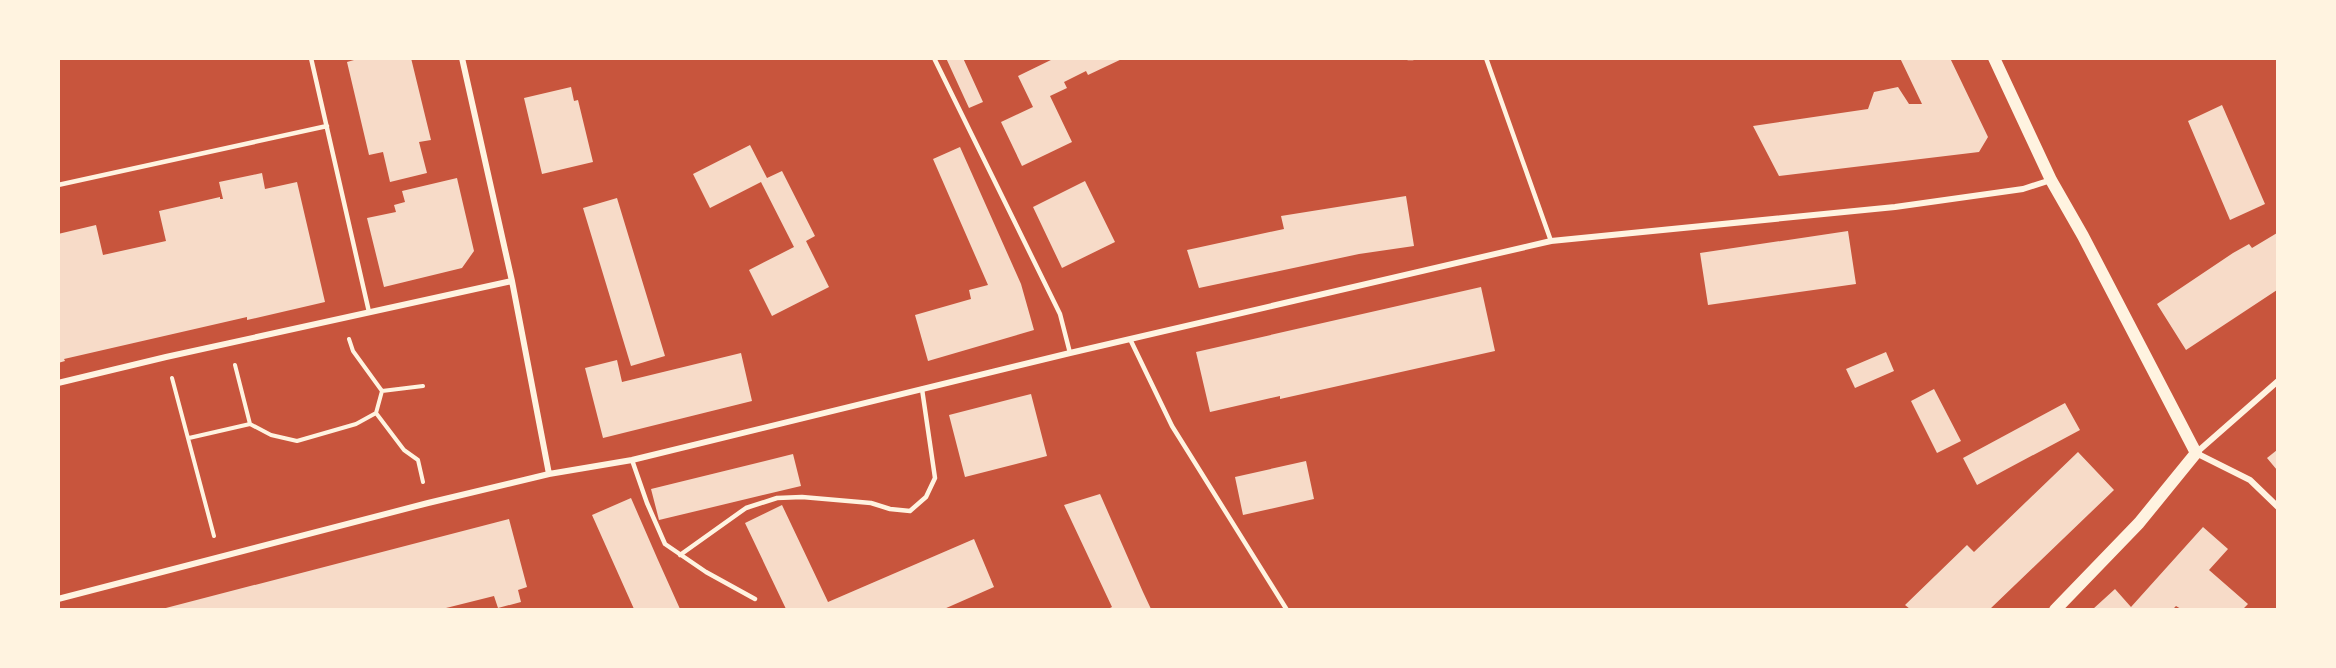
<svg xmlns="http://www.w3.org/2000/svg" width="2336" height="668" font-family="Cabin,sans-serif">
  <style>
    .building { fill: #f7dbc8 }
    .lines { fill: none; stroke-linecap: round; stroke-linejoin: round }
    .path { stroke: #fff3e0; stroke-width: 4 }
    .service { stroke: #fff3e0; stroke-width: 4.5 }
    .minor { stroke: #fff3e0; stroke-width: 6 }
    .secondary { stroke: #fff3e0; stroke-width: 12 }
  </style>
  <rect width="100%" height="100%" fill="#c8553d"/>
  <path class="building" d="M361,58H411L431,140L419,142L427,173L390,182L383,152L369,155L347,62Z
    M946,58H963L983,102L969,108Z
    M1055,58H1124L1088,75L1086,71L1064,82L1067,88L1050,96L1072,142L1022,166L1001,122L1033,107L1018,76Z
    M1900,58H1950L1988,137L1979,152L1779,176L1753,126L1868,109L1874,92L1898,87L1909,104H1922Z
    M571,87L574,101L578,100L593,162L542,174L524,98Z
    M2222,105L2265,204L2230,220L2188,121Z
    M750,145L767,178L782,171L815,236L806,241L829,287L772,316L749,270L794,247L761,182L710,208L693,174Z
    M960,147L1021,284L1034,330L928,361L915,315L971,299L969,290L988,285L933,159Z
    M262,173L265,189L297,182L325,302L247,320V317L64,359L65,361L58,363V234L96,225L103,255L166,241L159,211L220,197V199H223L219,182Z
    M457,178L474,251L462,268L384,287L367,218L396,212L394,205L405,202L402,191Z
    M1085,181L1115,242L1062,268L1033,207Z
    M1406,196L1414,246L1359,254L1199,288L1187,250L1284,229L1281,216Z
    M617,198L665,356L631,366L583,208Z
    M1848,231L1856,284L1708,305L1700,253Z
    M2277,233V290L2186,350L2157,304L2233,253L2249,244L2252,248Z
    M1481,287L1495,351L1280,399V396L1210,412L1196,352Z
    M1886,352L1894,371L1855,388L1846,369Z
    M741,353L752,401L603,438L585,368L617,360L622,382Z
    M1934,389L1961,441L1937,453L1911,401Z
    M1031,394L1047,456L965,477L949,415Z
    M2065,403L2080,430L1977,485L1963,458Z
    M2277,450V470L2267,458Z
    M2078,452L2114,490L1990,609H1910L1905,605L1967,545L1974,552Z
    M793,454L801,486L659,520L651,489Z
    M1306,461L1314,499L1243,515L1235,477Z
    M1100,494L1143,592L1151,609H1108L1112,607L1064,505Z
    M631,498L658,560L680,609H634L592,515Z
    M782,505L828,602L974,539L994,587L944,609H786L745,523Z
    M509,519L527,587L518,590L521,602L498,608L494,596L442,609H162Z
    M2203,527L2228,549L2209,570L2248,604L2243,609H2181L2176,606L2173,609H2093L2115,589L2131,607Z"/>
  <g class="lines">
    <path class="path" d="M349,339L353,351L382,391L423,386
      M235,365L250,424L271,435L297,441L356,424L376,413L382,391
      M172,378L214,536
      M376,413L404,450L418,460L423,482
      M189,438L250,424"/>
    <path class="service" d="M311,58L369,312
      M934,58L1060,314L1070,353
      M1408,58H1413
      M1486,58L1551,241
      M58,185L327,126
      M1130,339L1172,426L1287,610
      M632,460L647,503L665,544L706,572L755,599
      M680,555L746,508L777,498L802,497L871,503L890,509L910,511L926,497L935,478L922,389"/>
    <path class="minor" d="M462,58L512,281L549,474
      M2278,381L2196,453L2250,480L2278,507
      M58,383L166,357L512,281
      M58,599L428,503L549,474L632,460L1070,353L1551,241L1895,207L2023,189L2051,180"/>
    <path class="secondary" d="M1994,58L2051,180L2083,236L2196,453L2139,523L2055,610"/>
  </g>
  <rect width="2336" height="668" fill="none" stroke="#fff3e0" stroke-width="120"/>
</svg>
